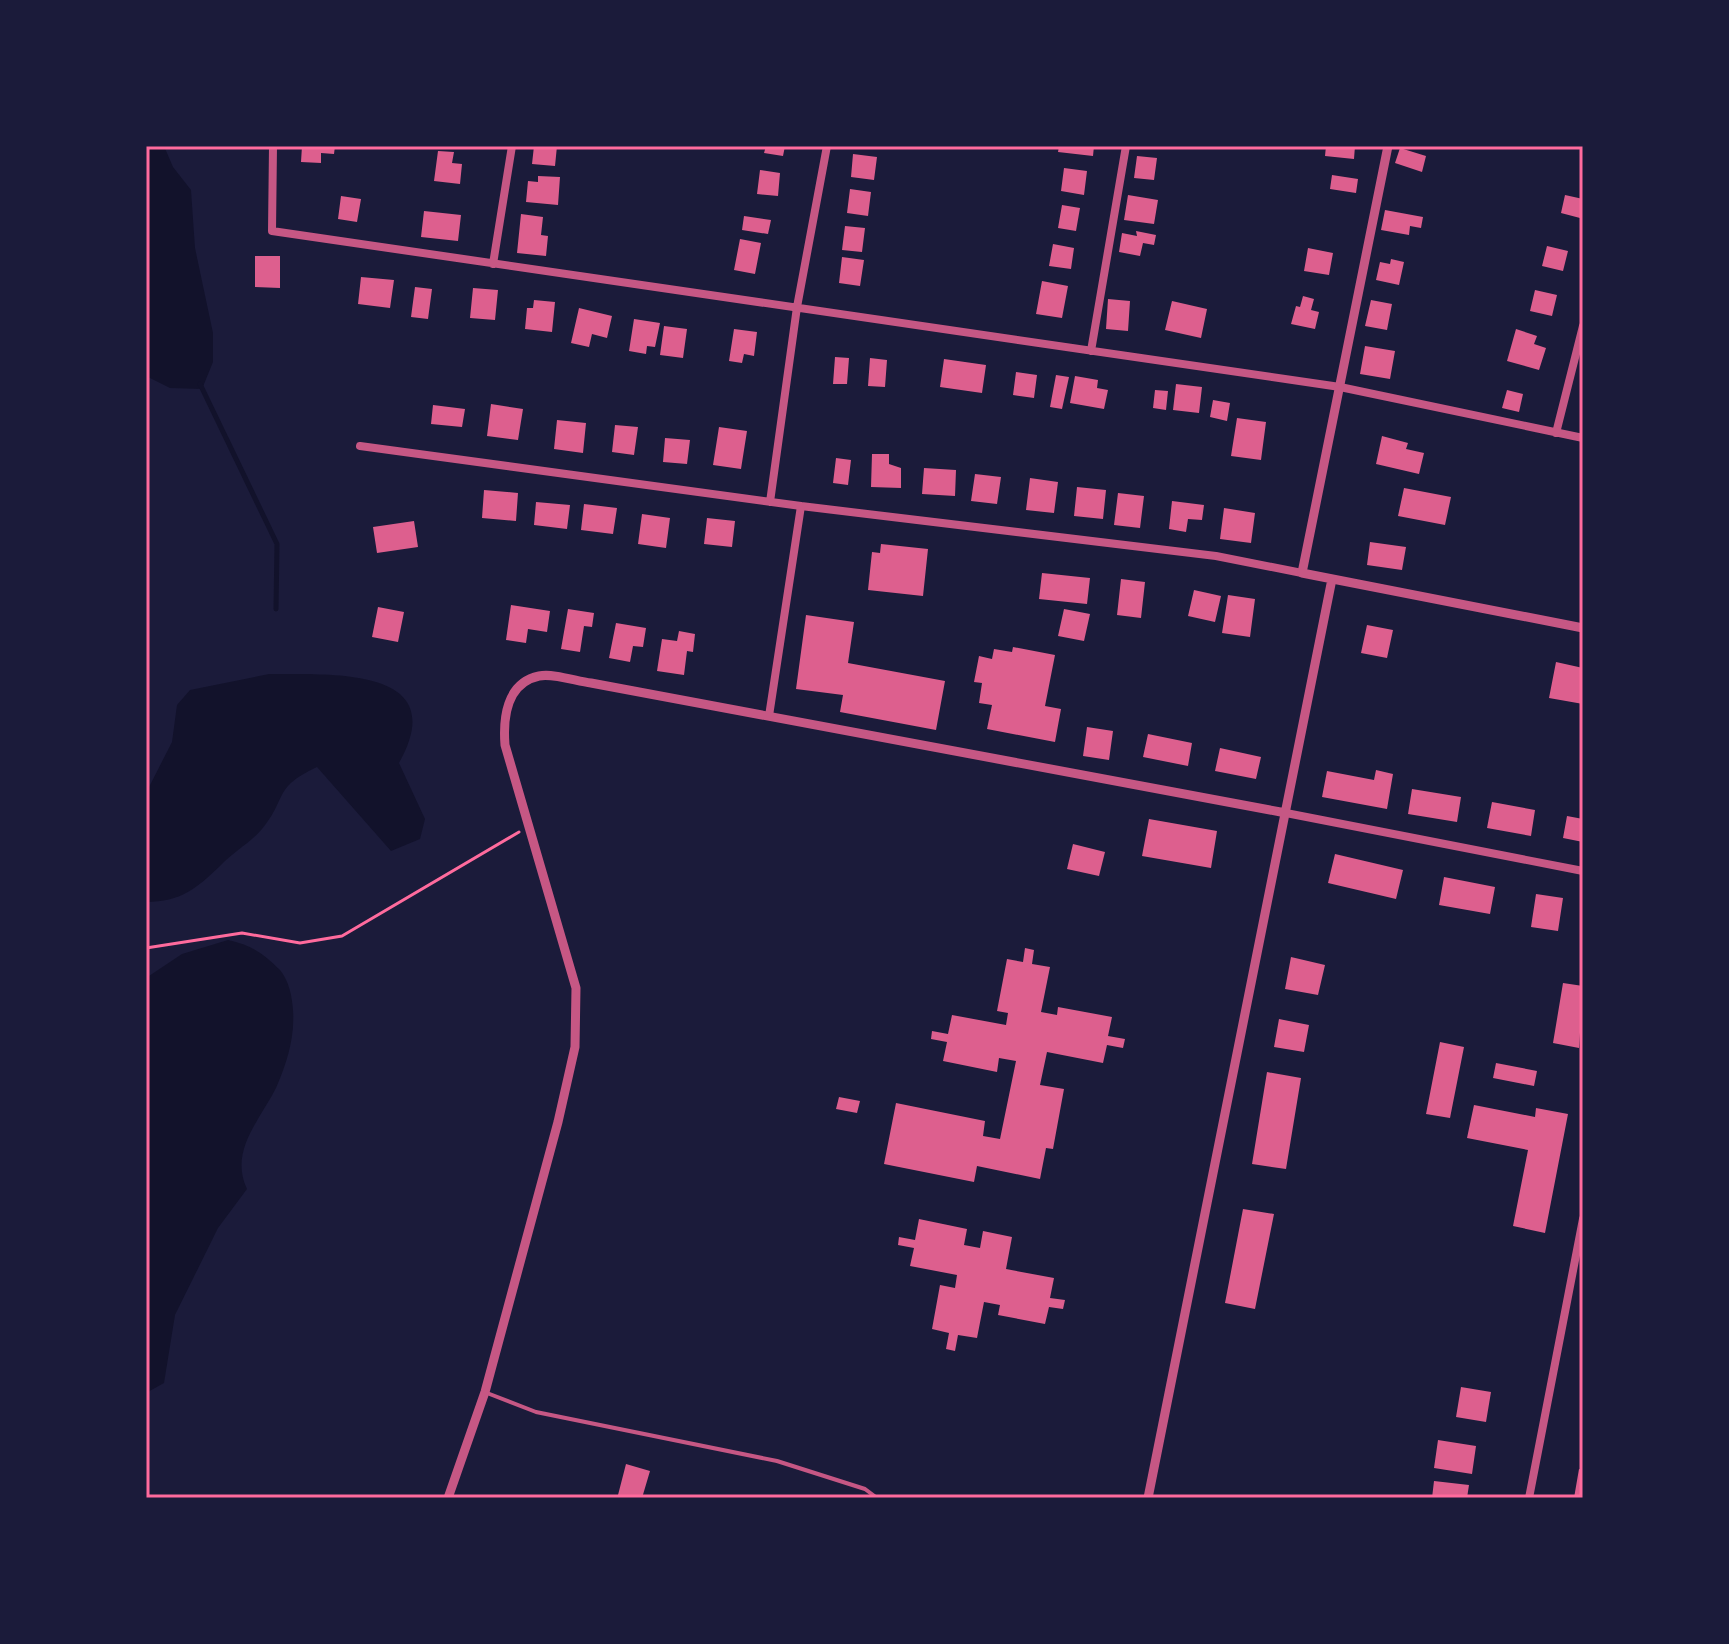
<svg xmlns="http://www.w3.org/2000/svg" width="1729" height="1644" font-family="Spectral,serif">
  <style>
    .water { fill: #12122b }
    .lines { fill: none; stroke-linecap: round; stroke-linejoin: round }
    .stream { stroke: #12122b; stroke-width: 5 }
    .building { fill: #dd5f8e }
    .path { stroke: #ff6b9d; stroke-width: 3 }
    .service { stroke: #c65784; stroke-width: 4 }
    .minor { stroke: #c65784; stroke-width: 8 }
    .tertiary { stroke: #c65784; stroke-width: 9 }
    .neatline { fill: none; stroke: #ff6b9d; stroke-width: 3 }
  </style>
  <rect width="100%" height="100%" fill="#1b1b3a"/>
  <path class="water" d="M146,146H164L173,167L191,190L195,248L213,333V362L202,389L170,388L146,376Z
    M269,674C327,675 454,665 399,763L425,819L420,839L391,851L317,767C272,788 288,798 262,829C250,843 233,852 220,866C197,888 181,902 146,902V793L172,742L177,705L190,690Z
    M228,940C251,945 263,953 280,970C289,981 292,996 293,1010C295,1037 287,1063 276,1088C260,1120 229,1151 247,1189L218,1228L175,1315L164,1383L146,1393V978L182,954Z"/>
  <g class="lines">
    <path class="stream" d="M200,384L277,544L276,609"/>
  </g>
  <path class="building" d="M302,146H335L334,154L321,153V163L301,162Z
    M534,146H557L555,166L532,164Z
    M766,146H785L783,156L764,153Z
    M1059,146H1094L1093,156L1058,152Z
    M1326,146H1355L1354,159L1325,156Z
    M1400,148L1426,156L1422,172L1395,163Z
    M438,151L454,152L452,163L462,164L460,184L434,181Z
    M853,154L877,157L874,180L851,177Z
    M1137,156L1157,158L1154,180L1134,178Z
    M1064,168L1087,171L1084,195L1061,191Z
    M760,170L780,173L778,196L757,194Z
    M1332,175L1358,179L1356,193L1330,189Z
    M538,176L560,177L558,205L526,202L528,181L538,182Z
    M850,189L871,192L868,216L847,213Z
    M1128,195L1158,200L1154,224L1124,220Z
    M1565,195L1583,199L1580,218L1561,213Z
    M341,196L361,199L357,222L338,219Z
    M1062,205L1080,208L1076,231L1058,228Z
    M1385,210L1423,217L1421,228L1410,226L1409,235L1381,230Z
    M424,211L461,215L458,241L421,237Z
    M521,214L543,217L541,235L548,236L546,256L517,253Z
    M744,216L771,220L768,234L742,230Z
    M845,226L865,228L862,252L842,250Z
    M1136,231L1156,235L1154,245L1143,243L1140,256L1119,252L1122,233L1137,236Z
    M740,239L761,243L755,274L734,270Z
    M1053,244L1074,248L1071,269L1049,266Z
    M1547,246L1568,251L1563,271L1542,266Z
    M1308,248L1333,253L1329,275L1304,271Z
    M255,256H280V288L255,287Z
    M842,257L864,260L860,286L839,283Z
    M1391,259L1404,262L1399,285L1376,280L1380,262L1390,264Z
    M361,277L394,280L390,308L358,304Z
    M1042,281L1068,286L1062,318L1036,314Z
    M415,287L432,289L428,319L411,317Z
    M473,288L498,290L495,320L470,318Z
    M1535,290L1557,295L1552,316L1530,311Z
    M1303,296L1314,299L1311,310L1319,312L1315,329L1291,324L1296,306L1300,307Z
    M1108,299L1130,301L1128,331L1106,329Z
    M534,300L555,302L552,332L525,329L527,308H533Z
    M1371,300L1392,304L1387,330L1365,326Z
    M1172,301L1207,309L1201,338L1165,330Z
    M579,308L612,316L607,338L592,334L589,347L571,343Z
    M634,319L660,323L655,347L647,346L646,354L629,351Z
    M664,326L687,329L683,358L660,355Z
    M734,329L757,332L754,356L744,354L742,363L729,361Z
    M1516,329L1537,336L1534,344L1546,348L1539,370L1507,361Z
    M1365,346L1395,351L1390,379L1360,374Z
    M835,357L849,358L847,384H833Z
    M870,358L887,360L885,387L868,386Z
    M944,359L986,365L982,393L940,387Z
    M1016,372L1037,375L1034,398L1013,395Z
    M1056,375L1069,377L1062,409L1050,407Z
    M1075,376L1098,380L1097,388L1108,390L1104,409L1070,403Z
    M1176,384L1202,387L1199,413L1173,410Z
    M1155,390L1168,391L1166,410L1153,408Z
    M1507,390L1523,394L1519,412L1502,408Z
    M1213,400L1230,403L1227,421L1210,417Z
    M491,404L523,409L518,440L487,436Z
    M433,405L465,409L462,427L431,424Z
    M1237,418L1266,422L1261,460L1231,456Z
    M557,420L586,423L583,453L554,449Z
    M615,425L638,427L634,455L612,452Z
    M719,427L747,431L741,469L713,465Z
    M1382,436L1408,443L1406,449L1424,453L1419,474L1376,464Z
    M665,438L690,440L687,464L663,462Z
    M872,454H889V464L901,468V488L871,487Z
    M836,458L851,460L848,485L833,483Z
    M924,468L956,470L955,496L922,494Z
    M975,474L1001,477L997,504L971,501Z
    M1030,478L1058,482L1054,513L1026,510Z
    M1077,487L1106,490L1103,519L1074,516Z
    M1404,488L1451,497L1445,525L1398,516Z
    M484,490L518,493L516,521L482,518Z
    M1118,493L1144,496L1140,528L1114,525Z
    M1172,501L1204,505L1202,520L1188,519L1186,532L1169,529Z
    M536,502L570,505L567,529L534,525Z
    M584,504L617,508L613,534L581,530Z
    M1224,508L1255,513L1251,543L1220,539Z
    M642,514L670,518L666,548L638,544Z
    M707,518L735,521L732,547L704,544Z
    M414,521L418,547L377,553L373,527Z
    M1370,542L1406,547L1402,570L1367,565Z
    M881,544L928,549L923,596L868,590L872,552L880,553Z
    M1042,573L1090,578L1087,604L1039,599Z
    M1121,579L1145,582L1141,618L1117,615Z
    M1194,590L1221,596L1215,622L1188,616Z
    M1228,595L1255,599L1250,637L1222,633Z
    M511,605L550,611L547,632L528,629L526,643L506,640Z
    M378,607L404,612L398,642L372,637Z
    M568,609L594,613L592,627L584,626L580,652L561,649Z
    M1064,609L1090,614L1084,641L1058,636Z
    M806,615L854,622L848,663L945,681L936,730L840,712L843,695L796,689Z
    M616,623L646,628L643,647L633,646L630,662L609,658Z
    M1367,625L1393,630L1387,658L1361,653Z
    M679,631L695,634L693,652L687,651L684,675L657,671L662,639L677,641Z
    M1013,647L1055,655L1045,706L1061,709L1055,742L987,729L992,705L979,703L982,683L974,682L979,656L992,659L994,649L1012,652Z
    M1556,662L1583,668V704L1549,698Z
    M1087,727L1113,731L1109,760L1083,756Z
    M1148,734L1192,743L1188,766L1143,757Z
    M1220,748L1261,757L1256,779L1215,771Z
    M1376,770L1393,774L1387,809L1322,797L1327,771L1374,780Z
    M1412,789L1461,797L1457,822L1408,814Z
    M1492,802L1535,810L1531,836L1487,828Z
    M1567,816L1583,819V842L1563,838Z
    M1149,819L1217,831L1211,868L1142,856Z
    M1073,844L1105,852L1099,876L1067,869Z
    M1335,854L1403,870L1396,899L1328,883Z
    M1444,877L1495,887L1490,914L1439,905Z
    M1536,894L1563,898L1558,931L1531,927Z
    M1025,948L1034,950L1032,964L1050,967L1041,1012L1057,1015L1058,1007L1112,1017L1108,1036L1125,1039L1123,1048L1107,1045L1103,1063L1047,1052L1040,1085L1064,1089L1053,1149L1046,1148L1040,1179L977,1166L974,1182L884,1164L896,1103L985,1121L983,1136L1000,1139L1016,1061L999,1058L997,1072L943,1061L947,1042L931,1039L932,1031L948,1034L952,1015L1006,1025L1008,1013L997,1011L1007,959L1023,962Z
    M1291,957L1325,965L1318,995L1285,989Z
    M1563,983L1583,986L1579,1048L1553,1043Z
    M1279,1019L1309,1025L1304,1052L1274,1047Z
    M1440,1042L1464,1047L1450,1118L1426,1114Z
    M1496,1063L1537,1071L1534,1086L1493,1078Z
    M1267,1072L1301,1078L1286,1169L1252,1164Z
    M839,1097L860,1101L857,1113L836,1109Z
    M1474,1105L1535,1117L1536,1108L1568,1114L1545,1233L1513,1226L1528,1150L1467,1138Z
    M1243,1209L1274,1214L1255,1309L1225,1303Z
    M919,1219L967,1229L964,1245L980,1248L983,1231L1012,1237L1006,1269L1054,1278L1050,1298L1065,1300L1063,1309L1049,1307L1045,1324L998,1315L1000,1305L984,1302L977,1338L958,1335L955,1351L946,1349L949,1333L932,1329L940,1285L955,1288L957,1275L910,1266L914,1248L898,1245L899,1237L915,1240Z
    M1461,1387L1491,1392L1486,1422L1456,1417Z
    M1438,1440L1476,1446L1472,1474L1434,1468Z
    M626,1464L650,1471L642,1498L618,1495Z
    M1579,1469L1583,1470V1498H1574Z
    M1434,1481L1469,1485L1467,1498H1432Z"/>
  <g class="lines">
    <path class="path" d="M146,948L242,933L300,943L342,936L519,832"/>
    <path class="service" d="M487,1393L536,1412L777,1461L865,1489L877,1498"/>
    <path class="minor" d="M273,146L272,231L1340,387L1583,438
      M493,264L512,146
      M1091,351L1126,146
      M1556,433L1583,326
      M360,446L801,506L1216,556L1302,573
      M770,502L797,307L827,146
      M769,716L801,506
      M1286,813L1583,871
      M1529,1498L1583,1219"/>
    <path class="tertiary" d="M1388,146L1302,573L1583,628
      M448,1498L485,1392L558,1122L575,1047L576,988L505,745C503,719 506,683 539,676C553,673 576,681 591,683L1286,813
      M1148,1498L1332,579"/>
  </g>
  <rect width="1729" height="1644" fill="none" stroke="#1b1b3a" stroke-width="296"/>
  <rect x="148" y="148" width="1433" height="1348" class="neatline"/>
</svg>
